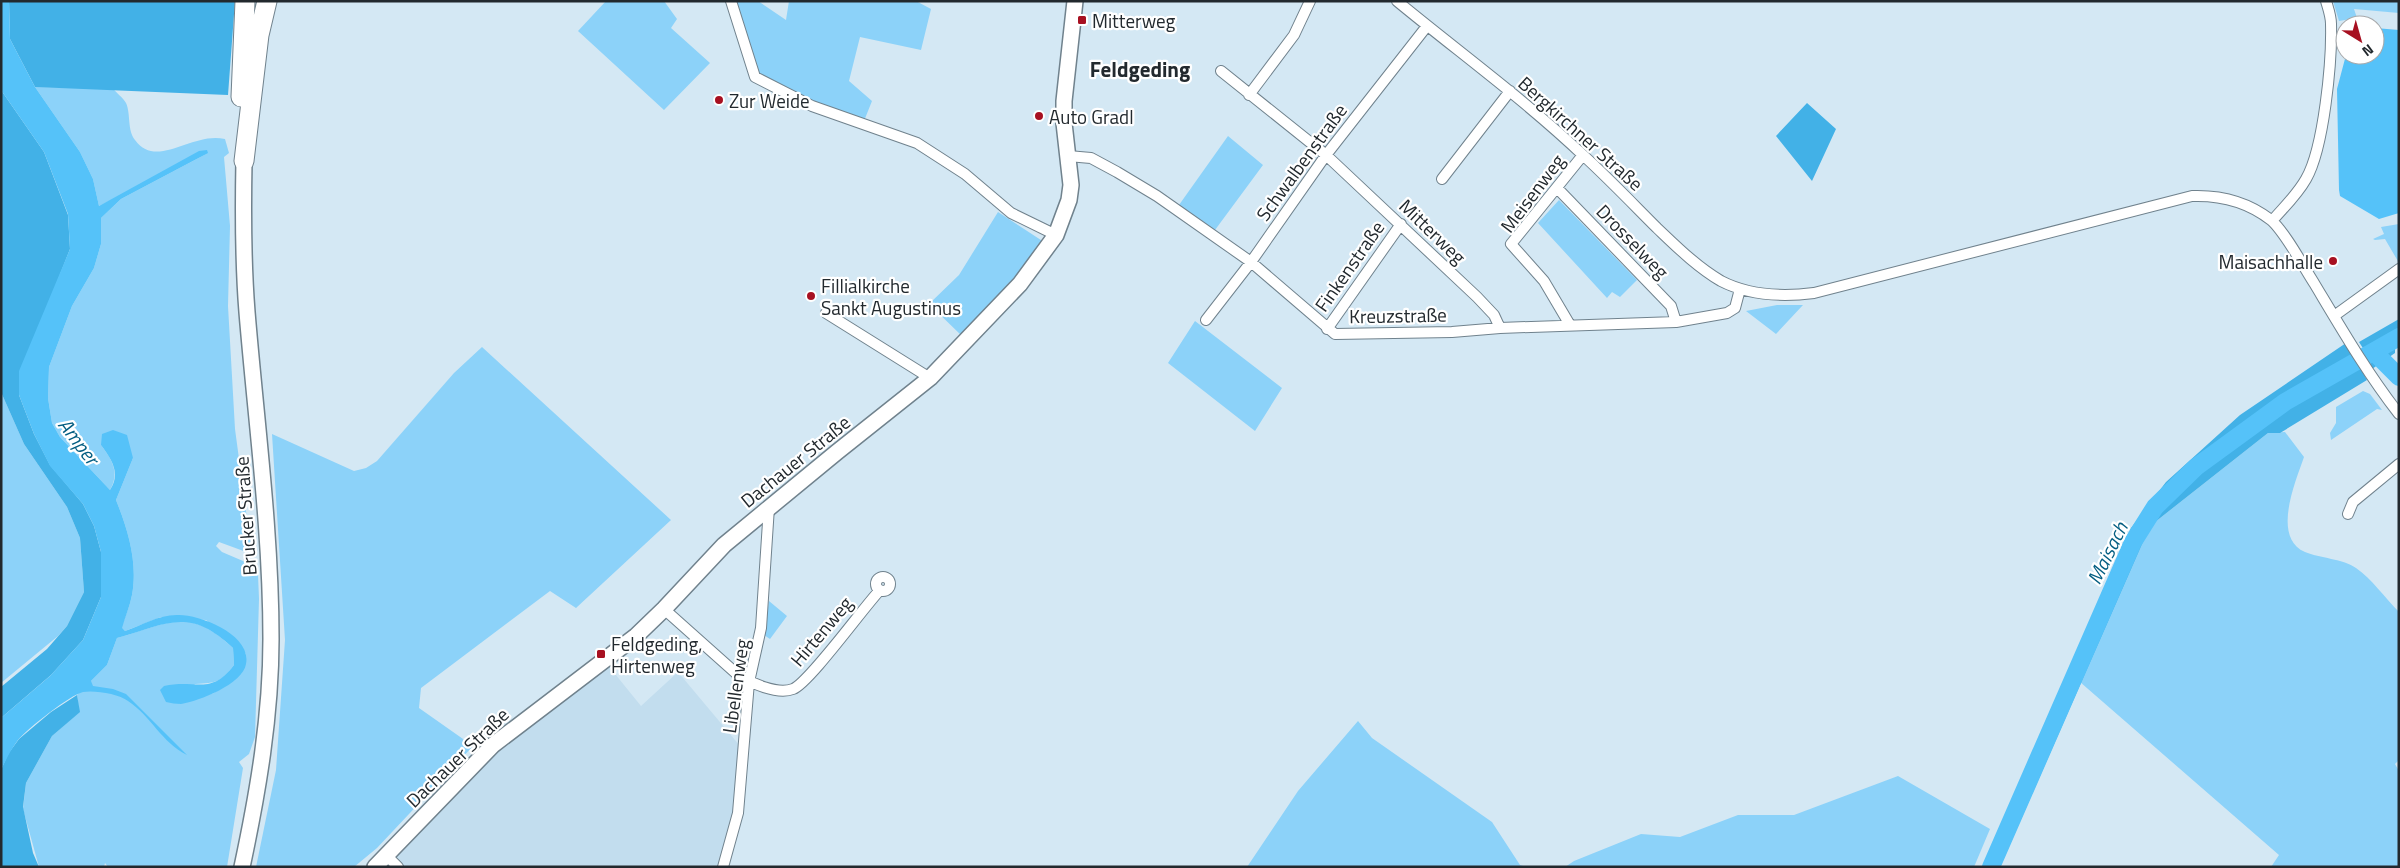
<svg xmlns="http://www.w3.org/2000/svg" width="2400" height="868" font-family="'Titillium Web',sans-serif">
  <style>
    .built { fill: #c2ddee }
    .green { fill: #8cd2f9 }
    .forest { fill: #42b1e7 }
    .water { fill: #55c2f9 }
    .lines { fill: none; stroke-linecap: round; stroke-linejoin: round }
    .river { stroke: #55c2f9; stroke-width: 18 }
    .street-casing { stroke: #70828d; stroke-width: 12 }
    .secondary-casing { stroke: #70828d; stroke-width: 18 }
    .highway-casing { stroke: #70828d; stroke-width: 21 }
    .street { stroke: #fff; stroke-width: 10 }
    .secondary { stroke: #fff; stroke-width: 15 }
    .highway { stroke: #fff; stroke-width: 19 }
    .poi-dot { fill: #a71021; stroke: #fff; stroke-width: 2 }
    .labels { text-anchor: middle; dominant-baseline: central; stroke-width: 4.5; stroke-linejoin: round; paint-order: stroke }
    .poi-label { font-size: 19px; fill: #22292e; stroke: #fff; text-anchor: start }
    .street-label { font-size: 19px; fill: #22292e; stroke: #fff }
    .water-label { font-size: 20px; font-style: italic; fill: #045e82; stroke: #fff }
    .quarter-label { font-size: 21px; font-weight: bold; fill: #22292e; stroke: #fff }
  </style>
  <rect width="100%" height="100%" fill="#d4e8f4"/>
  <path class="built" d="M607,664L641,706L678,672L740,746L737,812L719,867H385L494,752Z"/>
  <path class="green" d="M606,1H664L677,19L671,28L710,63L664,110L578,31Z
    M736,1H758L786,20L789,1H916L931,9L921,50L860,37L849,81L872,101L864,121L810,105L756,77Z
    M2333,1H2399V13L2354,9L2357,18L2339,21Z
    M35,87L112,88C116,92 123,98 126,103C131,114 127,130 135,140C157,170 192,131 225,139L229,153L224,157L230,226L228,306L235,429L250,541L249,553L219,542L216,546L222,552L250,564L258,574L259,599L255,737L249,754L239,762L243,768L227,867H108L105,863L104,867H39L23,809L26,783L52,736L79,712L77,695L107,665L117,638C168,624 188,605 233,648L234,665C221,682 217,683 195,684L179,704L214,693L246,654L206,620L161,617L125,631L121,628C125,617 130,606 132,595C138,562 128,530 116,500L133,458L101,445C112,460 120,472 110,490L60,437L52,423L48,398L49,367L72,306L94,268L101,244V218L121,199L208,153L99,206L93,179L80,152Z
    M1228,136L1263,165L1215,230L1179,205Z
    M1559,200L1637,280L1620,297L1612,292L1607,298L1538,223Z
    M998,212L1044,242L1004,292L963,337L929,304L959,275Z
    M2399,224V263L2385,239L2375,240L2373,239L2384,234L2381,227Z
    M1777,305H1803L1776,334L1746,311Z
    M1195,321L1282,388L1255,431L1168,363Z
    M482,347L671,520L576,608L550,591L421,688L419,708L473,746L377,848L354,867H256L276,770L285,640L272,434L354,471L366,468L377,461L454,373Z
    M2363,391L2370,394L2382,410L2377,409L2331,440L2330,433L2336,423V407Z
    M1,392L24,444L67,507L80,538L84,592L67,626L58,636L1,683Z
    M2285,432L2304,457C2296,481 2271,537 2305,552C2319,558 2344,559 2356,568C2372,579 2385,598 2399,612V760L2395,764L2399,771V867H2271L2279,855L2080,682L2150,526L2268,433Z
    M769,601L787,616L770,639L764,635Z
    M1358,721L1372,738L1492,822L1520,865L1526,867H1247L1298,791Z
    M1898,776L1990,829L1974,867H1565L1574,861L1641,834L1680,837L1738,815H1794Z"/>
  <path class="forest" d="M9,1H235L228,95L35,87L10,39Z
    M1,90L44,152L68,215L70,249L57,282L19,395L34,434L50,465L83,504L94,526L101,552V597L83,640L51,675L1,718V687L47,649L67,626L84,592L80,538L67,507L24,444L1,392Z
    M1807,103L1836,129L1812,181L1776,136Z
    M2399,319V334L2366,353L2359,342Z
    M2346,343L2367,380L2280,433H2268L2150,526L2000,867H1983L2131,528L2166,482L2240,415Z
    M2395,345V353L2372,369L2369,358Z
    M77,695L80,712L52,736L26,783L23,807L33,853L39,867H1V770L8,754L19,739L51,712Z"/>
  <path class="water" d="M1,1H9L10,39L35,87L80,152L93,179L99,206L199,151L207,150L208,153L121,199L101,218V244L94,268L72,306L49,367L48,398L52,423L60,437L110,490C121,473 112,460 101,445L102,434L113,430L127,435L133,458L116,500C128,530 138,562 132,595C130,606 125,617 122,628L125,631C142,625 160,614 179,615C201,615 252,635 246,664C243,684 199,701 181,704C176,704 171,703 166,702L160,690L164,686C196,679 211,696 234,665L233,648C189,606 167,624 117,638L107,665L91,681L93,686L113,689L126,694L187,755C162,743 151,716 128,701C119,694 95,690 83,692C70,695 27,729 18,740C11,749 6,760 1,770V718L50,676L83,640L101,597V552L94,526L83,504L50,466L34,434L19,395V371L70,249L68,214L44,152L1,90Z
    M2375,28L2399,30V213L2379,219L2340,196L2339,190L2337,89L2346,55H2375Z
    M2399,334V343L2369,358L2366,353Z"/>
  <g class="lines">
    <path class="river" d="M2374,352L2399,377
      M1991,867L2133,542L2155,507L2196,467L2285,402L2399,337"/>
    <g class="street-casing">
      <path id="street" d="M731,1L755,77L812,106L917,143L965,174L1011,213L1056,235
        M1397,1C1460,53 1525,100 1584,156C1609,179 1633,204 1657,228C1677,247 1697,267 1721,281C1750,296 1782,297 1814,293L2192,196C2220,195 2248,202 2271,220C2285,232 2303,266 2314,283C2341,328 2367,373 2399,414
        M1221,71L1326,155L1477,297L1494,315L1500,328
        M1249,95L1294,35L1310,1
        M1068,156L1091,158L1117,172L1157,196L1251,262L1335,334L1452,332L1500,328L1676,322L1727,313L1735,308L1740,289
        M1442,179L1510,91
        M1557,188L1671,306L1676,322
        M2272,221C2284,207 2297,195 2306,179C2324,148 2332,61 2331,24C2331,16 2328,8 2326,1
        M826,313L930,378
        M2334,316L2399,269
        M1206,320L1251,262L1326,155L1427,26
        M1570,325L1544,281L1511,244L1583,155
        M1327,329L1401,224
        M2348,514L2353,502L2399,464
        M876 584a7 7 0 1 1 14 0a7 7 0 1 1-14 0Z
        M664,609L738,675C751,683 777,695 793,689C809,683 863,608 880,590
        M386,855L398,867
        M723,867L738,813L749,682L761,628L769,507"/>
    </g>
    <g class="secondary-casing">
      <path id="secondary" d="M242,867C258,792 271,716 271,639C271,530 256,421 247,312C243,262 243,211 244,161
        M375,867L493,745L636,636L664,609L724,545L837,452L930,378L1020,284L1056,235L1069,200L1071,185L1064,123V101L1075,1"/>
    </g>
    <g class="highway-casing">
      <path id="highway" d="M241,97L245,1
        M244,161L259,35L267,1"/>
    </g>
    <use href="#street" class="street"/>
    <use href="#secondary" class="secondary"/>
    <use href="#highway" class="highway"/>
  </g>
  <g class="poi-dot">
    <rect x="1077" y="15" width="10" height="10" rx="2.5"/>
    <circle cx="719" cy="100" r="5"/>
    <circle cx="1039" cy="116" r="5"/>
    <circle cx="2333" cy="261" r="5"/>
    <circle cx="811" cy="296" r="5"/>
    <rect x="596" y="649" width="10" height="10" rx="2.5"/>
  </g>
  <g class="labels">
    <g class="poi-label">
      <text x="1092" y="20">Mitterweg</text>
      <text x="729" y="100">Zur Weide</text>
      <text x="1049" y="116">Auto Gradl</text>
      <text x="2323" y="261" text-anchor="end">Maisachhalle</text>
      <text x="821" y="285">Fillialkirche<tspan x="821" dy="22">Sankt Augustinus</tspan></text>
      <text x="611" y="643">Feldgeding,<tspan x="611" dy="22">Hirtenweg</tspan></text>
    </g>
    <g class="street-label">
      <text transform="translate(1581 133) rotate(42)">Bergkirchner Straße</text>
      <text transform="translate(1301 162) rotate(-54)">Schwalbenstraße</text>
      <text transform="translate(1532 193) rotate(-53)">Meisenweg</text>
      <text transform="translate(1433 231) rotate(44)">Mitterweg</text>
      <text transform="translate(1633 241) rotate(46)">Drosselweg</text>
      <text transform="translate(1349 266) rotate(-55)">Finkenstraße</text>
      <text transform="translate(1398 315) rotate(-1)">Kreuzstraße</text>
      <text transform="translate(795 461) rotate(-39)">Dachauer Straße</text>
      <text transform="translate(245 516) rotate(-94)">Brucker Straße</text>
      <text transform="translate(821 631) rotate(-50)">Hirtenweg</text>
      <text transform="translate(735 686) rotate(-82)">Libellenweg</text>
      <text transform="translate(457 757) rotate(-44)">Dachauer Straße</text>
    </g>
    <g class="water-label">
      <text transform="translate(79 441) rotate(53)">Amper</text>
      <text transform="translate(2107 553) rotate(-64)">Maisach</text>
    </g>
    <g class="quarter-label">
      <text x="1140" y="69">Feldgeding</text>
    </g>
  </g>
  <rect width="2400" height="868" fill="none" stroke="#22292e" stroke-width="5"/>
  <g transform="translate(2360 40) rotate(143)"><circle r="24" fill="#ffffff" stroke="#a7a9ab"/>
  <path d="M0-4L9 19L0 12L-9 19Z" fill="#a71021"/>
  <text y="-8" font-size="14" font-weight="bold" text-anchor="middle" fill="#22292e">N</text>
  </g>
</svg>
